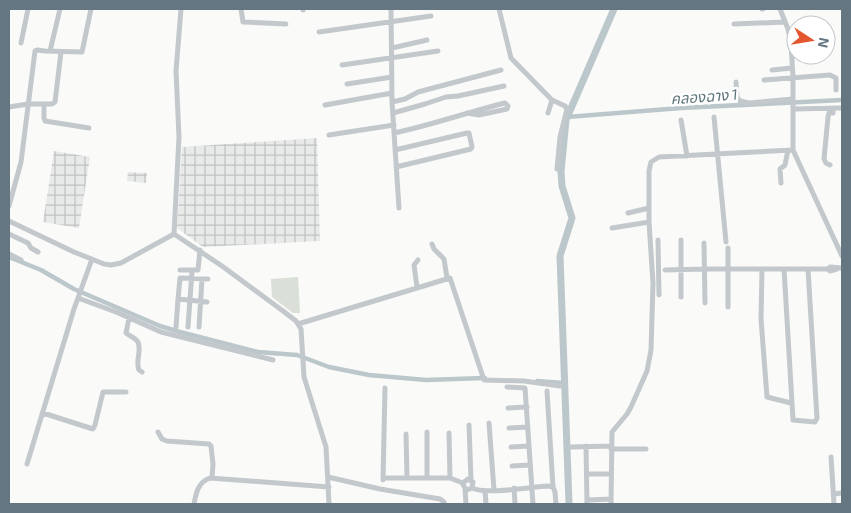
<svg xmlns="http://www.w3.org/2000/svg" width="851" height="513" font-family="'Exo 2','Noto Sans Thai',sans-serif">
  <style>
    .industrial { fill: url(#industrial-grid) }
    .green { fill: #dadfd7 }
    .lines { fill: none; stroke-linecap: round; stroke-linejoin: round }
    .canal { stroke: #bbc7cb; stroke-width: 4.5 }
    .river { stroke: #bbc7cb; stroke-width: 7 }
    .minor { stroke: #c3c8cc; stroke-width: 5 }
    .labels { text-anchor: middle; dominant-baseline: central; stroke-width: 5; stroke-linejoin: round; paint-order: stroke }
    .water-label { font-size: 15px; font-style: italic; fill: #60757c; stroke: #fff }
  </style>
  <defs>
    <pattern id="industrial-grid" width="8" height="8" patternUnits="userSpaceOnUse" patternTransform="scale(1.25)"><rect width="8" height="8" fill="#e8e9e9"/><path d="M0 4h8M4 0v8" fill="none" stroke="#c0c1c2"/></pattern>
  </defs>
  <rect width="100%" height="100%" fill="#fafaf8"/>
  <path class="industrial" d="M317,138L320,241L203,247L177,228L182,147Z
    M54,151L90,157L79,228L43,222Z
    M128,172L147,173L146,183L127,181Z"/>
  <path class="green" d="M298,277L300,313H293L272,297L271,279Z"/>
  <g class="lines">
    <path class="canal" d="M567,117L681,108L842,100
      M9,257L41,270L74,289L160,326L180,332L258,352L297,355L329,367L369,375L426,380L485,378
      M537,381L563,383"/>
    <path class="river" d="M569,504L560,256L572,218L562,186L561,172L566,120L614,9"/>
    <path class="minor" d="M241,9L243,22L286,24
      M303,9V10
      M391,9L392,102L399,208
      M499,9L511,58L552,100L548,113
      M762,9H763
      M780,9L788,29L791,43L793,77V150L842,256
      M734,24L785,22
      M319,32L431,16
      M21,43L28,9
      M392,48L427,40
      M50,51L60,9
      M342,65L438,51
      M772,70L792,68
      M764,80L830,75L836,78V90
      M736,82L737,97L740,101L749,103L793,99
      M347,84L392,77
      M552,100L565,106L567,109L560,137L557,169
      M392,102L405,99L418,92L501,70
      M44,105V118L45,121L89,128
      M325,105L392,93
      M9,107L28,104H52L55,102L61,52
      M793,109L842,108
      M393,113L425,104L446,97L458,96L504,86
      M714,117L726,242
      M681,120L687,156
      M394,133C432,125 468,112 505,103L508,106L507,109L479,115L467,113
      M329,135L394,125
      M395,150L467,133H469L472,147L471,149L396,167
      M830,165L826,163L824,159L828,117L829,113H833V108
      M781,183L780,169L785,165L788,150
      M9,206L21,162L35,51L37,50L45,51L82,52L91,9
      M628,213L649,208
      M9,221L74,252L104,264L111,265L121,263L174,234L179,137L176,71L181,9
      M612,228L649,222
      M9,234L28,243L31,248L38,252
      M174,234L222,266L283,311L296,321L301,329L304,377L326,447L329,504
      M658,240L659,295
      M704,243L705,303
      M432,244L434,249L444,259L447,278
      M728,248V307
      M9,254L21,260
      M762,269L761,319L767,397L791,403
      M784,269L793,420L815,422L817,418L808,269
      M828,269L830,267L842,268
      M180,270H198L200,250
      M665,270L705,269H828L830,271L837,269
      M417,287L414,265L418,260
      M681,297V240
      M78,298L116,312L161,332L273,360
      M207,302L178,299L180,278L208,279
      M129,318L126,333C129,336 135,337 138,342C142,351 135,361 139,370L142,372
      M298,324L450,278L484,380L524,381L560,386
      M176,327L178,299
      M188,327L192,271
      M199,327L202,279
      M507,387L525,388L533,504
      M547,391L553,487
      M508,408L527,407
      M43,413L93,429L95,425L103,392H126
      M489,423L494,490
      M469,425L471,480
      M509,428L528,427
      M158,432L162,439L167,441L209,444L211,446L213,464L212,478
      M427,432V478
      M449,433L450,478
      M406,434L407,478
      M586,446L587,504
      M511,447L529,446
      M571,447L611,446
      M611,449H646
      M831,457L834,504
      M27,464L74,309L92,259
      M512,466L530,465
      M587,474H611
      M328,477L380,489L440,499L444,502
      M384,478H450L463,483L468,479L473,482L472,488L467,490L463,485V483
      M383,480L385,388
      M472,488C487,495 530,487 548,486L553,487L555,492L556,504
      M514,488L515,504
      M465,489L466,504
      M485,491L486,504
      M834,494L842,493
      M587,500L611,499
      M194,504C196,493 198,482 210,478L329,487
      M611,504L612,432L627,414L631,407L647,371L651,350L653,283L649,222V171L651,162L659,157L793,150"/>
  </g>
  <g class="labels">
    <g class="water-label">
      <text transform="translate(704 96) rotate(-4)">คลองฉาง 1</text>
    </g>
  </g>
  <rect width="851" height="513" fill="none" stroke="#657683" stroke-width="20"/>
  <g transform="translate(811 40) rotate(102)"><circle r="24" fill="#ffffff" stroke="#c1c8cd"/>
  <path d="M0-4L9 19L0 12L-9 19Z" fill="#e4572e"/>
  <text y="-8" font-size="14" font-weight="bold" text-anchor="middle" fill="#657683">N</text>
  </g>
</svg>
